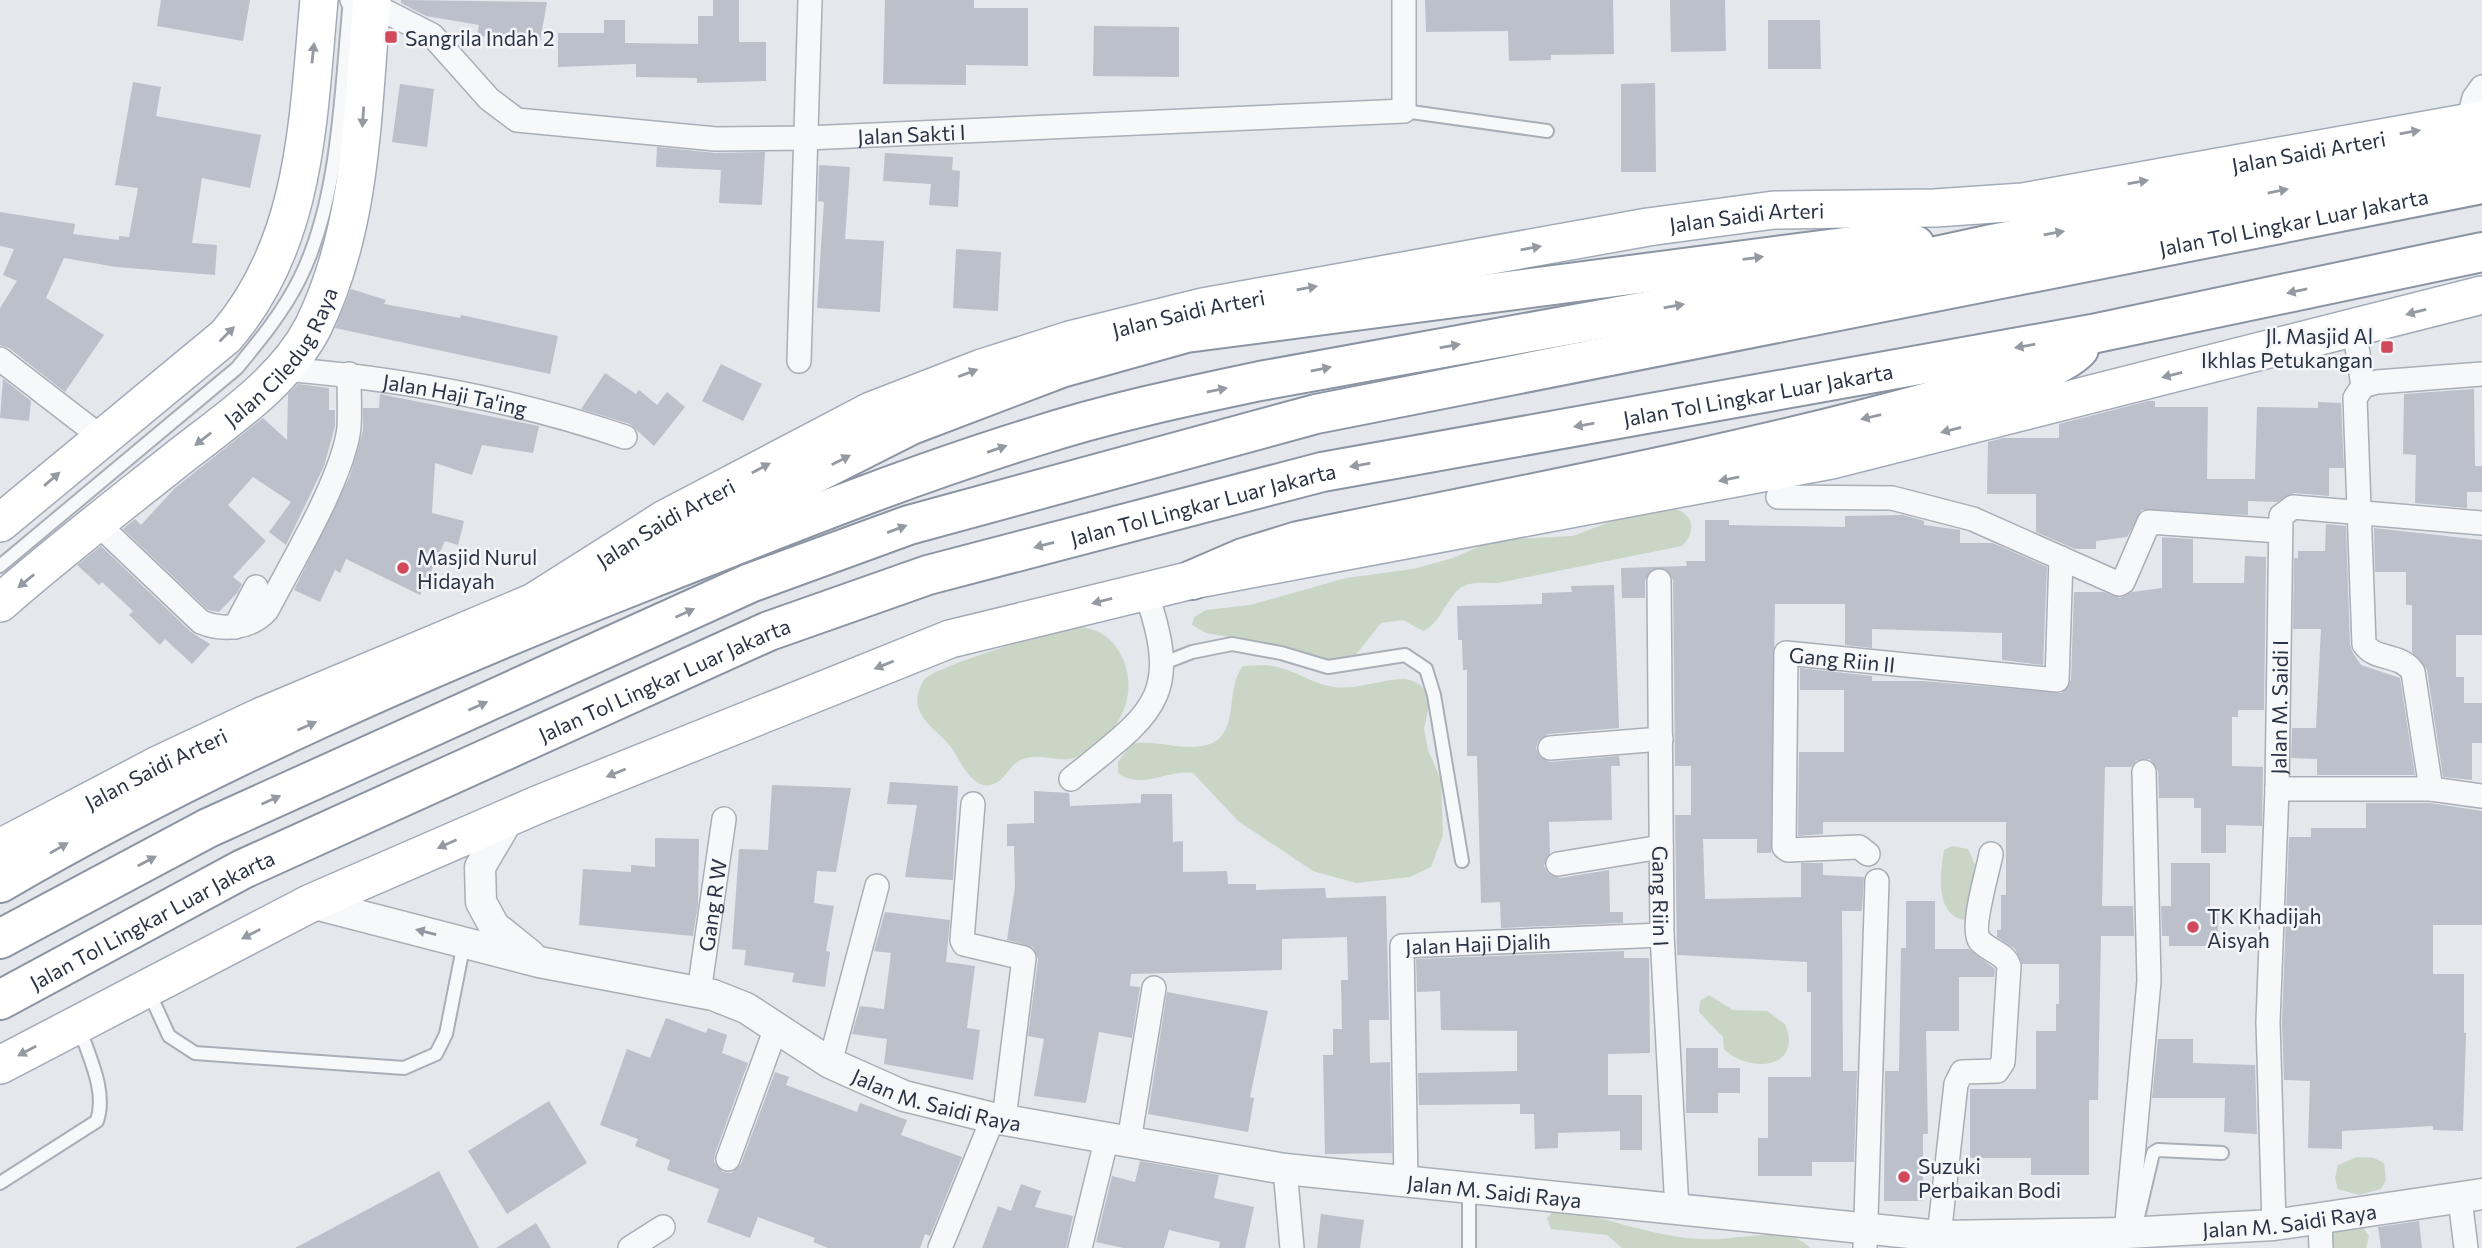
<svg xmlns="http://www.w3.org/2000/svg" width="2482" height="1248" font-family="Commissioner,sans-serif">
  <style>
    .green { fill: #c9d6c5 }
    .building { fill: #bbc0ca }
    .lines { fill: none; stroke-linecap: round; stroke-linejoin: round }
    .service-casing { stroke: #a9aeb7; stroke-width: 16 }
    .minor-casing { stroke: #a9aeb7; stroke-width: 26 }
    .tertiary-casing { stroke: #a9aeb7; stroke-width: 33 }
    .primary-casing { stroke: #a3abb8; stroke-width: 40 }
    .motorway-casing { stroke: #8b94a3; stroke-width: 42 }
    .service { stroke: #f7f8fa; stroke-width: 12 }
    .minor { stroke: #f7f8fa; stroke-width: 23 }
    .tertiary { stroke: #f7f8fa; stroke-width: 30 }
    .primary { stroke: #fff; stroke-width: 37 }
    .motorway { stroke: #fff; stroke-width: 38 }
    .oneway { fill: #959aa2 }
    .oneway2 { fill: #9196a0 }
    .poi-dot { fill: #d1495b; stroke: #f4f6f9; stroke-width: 2.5 }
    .labels { text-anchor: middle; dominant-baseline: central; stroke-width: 5; stroke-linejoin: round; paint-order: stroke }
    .poi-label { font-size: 21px; fill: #2b3445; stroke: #f4f6f9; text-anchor: start }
    .street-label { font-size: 21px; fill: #2b3445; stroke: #f4f6f9 }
  </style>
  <rect width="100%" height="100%" fill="#e4e7ec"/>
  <path class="green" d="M1671,508C1694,512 1697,531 1682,546L1498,583C1489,583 1478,582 1469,584C1447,590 1444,622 1423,631L1403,620L1381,623L1354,657L1324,663L1271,644L1206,633L1192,625L1194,617L1206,610L1250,605L1346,578L1413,569L1453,558L1494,540L1573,536L1625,516Z
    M1073,626C1097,628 1113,636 1123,659C1138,692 1121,733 1089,749C1083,752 1077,758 1070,759C1054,761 1040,753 1023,759C1011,763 1007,777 996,783C974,795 960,760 951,747C937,728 903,714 924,680C932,667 1051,632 1073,626Z
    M1265,665C1291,667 1309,683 1333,687C1358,690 1381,679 1405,679C1418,681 1423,687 1431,697L1424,729L1428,750L1441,780L1443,835L1431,867L1410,877L1356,883L1313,871L1238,821L1193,773C1166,769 1142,791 1118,773V762L1131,744C1155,739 1178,750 1202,746C1243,740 1223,690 1243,666Z
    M1952,846L1968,849L1977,869L1968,917L1963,920C1935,913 1940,873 1944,850Z
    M1709,995L1733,1010L1767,1011L1785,1024C1804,1069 1749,1074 1724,1049L1723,1037L1699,1012L1700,1001Z
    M2357,1157L2374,1158L2384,1163L2386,1180L2381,1189L2359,1195L2338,1189L2335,1178L2338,1165Z
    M1566,1209C1616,1221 1669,1242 1721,1239C1746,1238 1791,1226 1810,1248H1622L1607,1235L1551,1229L1547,1218L1555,1210Z
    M2360,1223L2369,1236L2366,1248H2328L2329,1231Z"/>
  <path class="building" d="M161,0H250L243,41L157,26Z
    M401,0L547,2L539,47L477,35L479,25L426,16L401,3Z
    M713,0H739V42H766V81L697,83V78L636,77V64L558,67V33H604V20H625V43L698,44V16H713Z
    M885,0H974V8H1028V66L966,65V85L883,84Z
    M1425,0H1613L1614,54L1551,55V60L1509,61L1508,31L1426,32Z
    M1670,0H1725L1726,51L1671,52Z
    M1768,20H1820L1821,69H1768Z
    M1094,26L1179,27V77L1093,76Z
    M133,82L161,87L156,116L261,135L250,188L202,178L192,243L217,245L215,275L116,267L64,258L46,298L104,335L65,392L9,348L0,345V308L17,281L3,275L14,249L0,246V212L75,224L73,234L119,240V236L129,237L138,188L115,185Z
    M1655,83L1656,172H1621V84Z
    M400,84L434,89L427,147L392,142Z
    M657,147L715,153L765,152L762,205L719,203L721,170L656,167Z
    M885,153L953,157L952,170L960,171L958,207L929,205L931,184L883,181Z
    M819,165L850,167L845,239L884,241L880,312L817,308L824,202L818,201Z
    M956,249L1001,252L998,311L953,308Z
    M351,289L386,300L384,304L460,318L461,315L558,336L550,374L335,328Z
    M721,364L762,384L743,421L702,401Z
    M605,373L636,394L639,390L657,405L667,392L685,407L654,446L630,424L581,409Z
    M3,379L31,401L29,421L0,418Z
    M298,384L329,388V410H335V426L324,466L286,545L269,532L291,502L253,477L228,505L266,541L233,577L242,584L238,592L219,612L208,610L123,529L135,519L141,525L175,488L263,418L287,440L288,394Z
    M2474,389L2475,466H2482V492H2467V508L2415,503L2416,455L2403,454L2404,394Z
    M380,394L539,426L533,453L482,445L472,475L435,463L432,513L464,521L458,545L445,541L420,595L346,559L340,573L335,570L320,602L294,590L350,476L363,431V408H379Z
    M2148,401H2155V407H2208L2207,479H2255L2257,407L2318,408V402L2341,403L2344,468H2329V496L2294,493L2277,502L2248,501V515L2142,510L2127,537L2096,541V549H2075L2036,532V494H1987L1988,442L2003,438H2059V424Z
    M1903,515L1924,521V525L1960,530V543H1993L2047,567L2043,665L2002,660V633L1872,629V648L1845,645V604H1775L1771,853H1757V839H1703L1705,899L1801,897V863H1823V875L1864,877L1862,911H1842L1843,1071H1857L1854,1162H1812V1176H1758V1138H1768V1077H1811V992H1807V962L1677,955L1675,815H1691V766H1675L1673,580L1665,569H1653L1645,580V598H1622L1621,568L1687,566L1686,561H1705V520H1729V525L1845,527V516Z
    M2326,524L2346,526L2350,645L2353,653L2361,665L2400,678L2415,775H2317V759L2291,758L2292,728H2316L2321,629H2293L2294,558H2298V551H2325Z
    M2374,528L2482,540V635H2456V677H2464V703H2482V743H2472V780L2443,777L2427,670L2412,652V605H2406V572H2375Z
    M2158,537L2193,539V583H2244L2245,556L2266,557L2264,710H2238V717H2232V766L2263,767L2262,826L2226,825V853H2201V808H2194V798H2159L2158,771L2150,759L2137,760L2131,767H2105L2102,906H2133L2134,936H2101L2098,1100H2089V1175H2031V1158H1970V1089H2036V1031H2056V1004H2059V964H2022L2015,949L1997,937V930H2001V895H2006V822H1823V834L1798,836L1799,752H1844V690H1800V668L1872,676V681H1923L2062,693L2071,680L2074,592H2103L2120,598L2132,592L2162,588V537Z
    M101,546L191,632L210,644L192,664L165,639L160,645L129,615L133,611L102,582L99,585L77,565Z
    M1614,585L1619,728L1548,734L1538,741L1536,748L1539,756L1550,762L1619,756L1620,766H1611L1612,820L1549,822L1550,853L1544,866L1548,873L1560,878L1609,870L1610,912H1623V923L1501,928L1500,902L1481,903L1477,756H1467V670H1463L1462,640H1458L1457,606L1542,604V593L1572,592L1571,586Z
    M890,782L958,786L953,880L905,877L917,805L887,804Z
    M772,785L851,788L836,872L817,871L814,903L834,906L826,951L830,952L825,987L792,982L794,973L744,965L746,950L732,949L739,849L768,850Z
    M1034,791L1069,793L1070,806L1141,803V794H1172L1173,842L1183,841V872L1227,871L1228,884H1256V890L1325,888L1326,898L1386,896L1389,1020H1369L1370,1063L1390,1062L1392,1153L1325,1154L1323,1055H1333V1029H1342L1341,980H1348L1347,937L1282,939V970L1131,974L1130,986L1140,987L1132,1038L1099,1032L1086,1103L1034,1096L1044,1039L1028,1036L1038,959L1033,947L1007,940L1015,887L1014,846H1007V824L1034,823Z
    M2366,803H2430L2482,811V925H2433V974H2464V1033H2466L2463,1131L2433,1130V1126L2342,1131V1149L2308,1148L2310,1081L2284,1080L2282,1022L2289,837H2311V828H2366Z
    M655,838L699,839L698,904L693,936L579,925L583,869L631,872V865L655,867Z
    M2171,863H2210V907H2218V946H2169V936H2162L2161,906H2171Z
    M1906,901H1935V949H1969L1995,969L1994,977H1959V1031H1926L1928,1134H1923V1201H1884L1885,1071H1899L1901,948H1906Z
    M885,912L950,920L946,962L975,966L967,1028L980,1030L973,1080L884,1064L887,1039L852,1034L860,1006L884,1009L891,953L874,951Z
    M1624,951V958H1649L1650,1053L1608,1054V1095H1642V1150H1620V1131L1558,1133V1148L1535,1149L1534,1114H1520V1104L1419,1105L1418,1073L1517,1071V1031L1441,1030L1440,991L1417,992L1416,959Z
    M1167,992L1268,1011L1250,1097L1254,1098L1248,1132L1148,1114Z
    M666,1018L706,1033L708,1028L727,1035L722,1053L748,1063L715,1154L714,1162L723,1172L731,1173L741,1164L775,1072L789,1077L786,1085L857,1112L860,1103L907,1120L901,1135L962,1157L930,1236L925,1234L920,1248H828L813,1242L815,1238L758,1217L750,1238L707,1222L719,1189L667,1170L670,1160L635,1146L638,1139L600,1125L627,1049L650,1058Z
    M2158,1039H2193V1063L2255,1065L2257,1134L2224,1132L2225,1098H2152Z
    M1686,1048H1718V1068H1740V1093H1718V1113H1686Z
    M549,1101L587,1163L507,1214L468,1151Z
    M1140,1161L1219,1175L1214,1198L1254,1207L1245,1248H1219L1220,1242L1169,1230L1164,1248H1123L1096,1242L1112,1176L1135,1182Z
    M439,1171L479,1248H295L406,1189Z
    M1021,1184L1041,1191L1035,1207L1073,1216L1066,1248H982L998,1206L1011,1211Z
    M1321,1214L1364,1220L1360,1248H1317Z
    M2419,1221L2422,1248H2381L2378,1227Z
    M536,1223L551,1248H496Z"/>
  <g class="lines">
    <g class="service-casing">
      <path id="service" d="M1404,111L1547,131
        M0,566L237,368C260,340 283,312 299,280C340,199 341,89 350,0
        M1164,663L1192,652L1232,644L1281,653L1328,667L1405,655L1426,669L1434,695L1462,861
        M148,990L169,1036L195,1053L404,1068L436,1054L446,1034L464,943
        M0,1183L97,1121C107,1091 89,1057 79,1027
        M2137,1221L2153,1153L2158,1150L2222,1153
        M1469,1248V1189"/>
    </g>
    <g class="minor-casing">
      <g id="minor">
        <path id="s1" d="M352,0L371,4L432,35L489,99L517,120L716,139L807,138L1404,111V0"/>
        <path d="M2468,122L2474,98L2482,87"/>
        <path d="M2354,328L2363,386"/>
        <path d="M0,359L101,437"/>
        <path d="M799,361L810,0"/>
        <path id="s2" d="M282,369C397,378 516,400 625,437"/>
        <path d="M1778,497L1892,498L1973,519L2119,584L2123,582L2149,522L2280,531"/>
        <path d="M97,523L201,622C223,631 250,629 267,610C291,564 343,478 349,428C350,411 349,392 349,374"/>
        <path id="s3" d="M1659,581L1662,935L1677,1209"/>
        <path d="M235,627L256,587"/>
        <path d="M1550,748L1661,739"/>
        <path d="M1071,779C1152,713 1184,699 1145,590"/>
        <path d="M2277,789H2431L2482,796"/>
        <path d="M2431,789L2413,672C2401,653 2375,661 2364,644L2355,398L2363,386L2377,382L2482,374"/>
        <path d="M973,804L962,940L964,944L1024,958L1004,1119"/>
        <path id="s4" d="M1868,854L1859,847L1788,850L1784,847L1786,653L2057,680L2061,558"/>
        <path d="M1558,864L1661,847"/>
        <path id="s5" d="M699,992L724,819"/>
        <path d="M830,1063L877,886"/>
        <path d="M1129,1141L1154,988"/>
        <path d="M728,1159L776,1028"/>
        <path d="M1285,1169L1292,1248"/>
        <path id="s6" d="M1406,1182L1402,946L1662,935"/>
        <path d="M2460,1199L2466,1248"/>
        <path d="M2320,1220L2321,1248"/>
        <path id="s7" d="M2274,1225L2268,1022L2277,789L2281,516L2293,507L2482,523"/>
        <path d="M2126,1233L2149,981L2144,772"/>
        <path d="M1939,1236L1956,1084L1962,1072L1997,1071L2003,1062L2009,966C2005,953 1989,951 1980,941C1970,929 1988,871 1991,854"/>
        <path d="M630,1248L663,1227"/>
        <path d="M940,1248L993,1118"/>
        <path d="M1080,1248L1107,1137"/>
        <path d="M1865,1248L1877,881"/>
      </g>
    </g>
    <g class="tertiary-casing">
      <g id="tertiary">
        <path d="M510,816L480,867L481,902L494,926L530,955"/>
        <path id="s8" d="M311,903L539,962L713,995L746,1008L830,1063L904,1096L993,1118L1285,1169L1939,1236L2126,1233L2274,1225L2482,1194"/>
      </g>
    </g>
    <g class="primary-casing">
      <g id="primary">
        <path d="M0,523L226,336C307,242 308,118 319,0"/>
        <path id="s9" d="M0,603C57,553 118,506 177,459C225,421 284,383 313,327C363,225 362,110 372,0"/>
        <path id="s10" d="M0,848L160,764L260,717L534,602L665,519L871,411L982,368L1070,340L1203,307L1648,227L1774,210L1935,208L2023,202L2482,120"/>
        <path d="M0,1065L311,903L537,805L950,639L1192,580L1831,460L2482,295"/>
      </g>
    </g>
    <g class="motorway-casing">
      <g id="motorway">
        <path d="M615,568L804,479L911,425L1061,368L1186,333L1860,245H1915"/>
        <path d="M1192,580L1243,558L1298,541C1516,496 1736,456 1950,396C1986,386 2054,375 2079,349"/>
        <path d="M0,883C207,763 427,667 650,579C777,529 904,477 1034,437C1108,413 1184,397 1260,381L1862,272L1987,245L2482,152"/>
        <path id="s11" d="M0,939L208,828L750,583L909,525L1316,414L2482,184"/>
        <path id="s12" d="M0,1000L243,869L769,631L928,575L1322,472L2092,334L2482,252"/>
      </g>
    </g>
    <use href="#service" class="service"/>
    <use href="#minor" class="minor"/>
    <use href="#tertiary" class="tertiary"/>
    <use href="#primary" class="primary"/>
    <use href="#motorway" class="motorway"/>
  </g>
  <defs><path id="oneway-solid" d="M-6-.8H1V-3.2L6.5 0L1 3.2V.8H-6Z" transform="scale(1.75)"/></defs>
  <g class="oneway">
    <use href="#oneway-solid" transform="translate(313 53) rotate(-84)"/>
    <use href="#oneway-solid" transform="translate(363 117) rotate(94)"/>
    <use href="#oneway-solid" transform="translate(2410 132) rotate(-10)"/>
    <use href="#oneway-solid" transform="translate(2138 182) rotate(-10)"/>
    <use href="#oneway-solid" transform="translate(2278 191) rotate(-11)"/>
    <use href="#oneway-solid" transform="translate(2054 233) rotate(-10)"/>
    <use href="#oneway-solid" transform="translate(1531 248) rotate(-10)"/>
    <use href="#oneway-solid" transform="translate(1753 258) rotate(-7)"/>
    <use href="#oneway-solid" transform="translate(1307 288) rotate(-10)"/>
    <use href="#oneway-solid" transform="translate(2297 291) rotate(168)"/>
    <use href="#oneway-solid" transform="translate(1674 306) rotate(-10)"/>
    <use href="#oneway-solid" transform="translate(2416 312) rotate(165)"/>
    <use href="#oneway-solid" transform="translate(227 334) rotate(-45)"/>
    <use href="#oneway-solid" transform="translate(1450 346) rotate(-10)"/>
    <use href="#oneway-solid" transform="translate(2025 346) rotate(170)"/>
    <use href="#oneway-solid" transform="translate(1321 369) rotate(-11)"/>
    <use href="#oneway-solid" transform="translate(968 373) rotate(-21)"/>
    <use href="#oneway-solid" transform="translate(2172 375) rotate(166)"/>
    <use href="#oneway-solid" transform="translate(1217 390) rotate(-12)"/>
    <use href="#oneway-solid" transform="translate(1871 417) rotate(167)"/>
    <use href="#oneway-solid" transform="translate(1584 425) rotate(170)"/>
    <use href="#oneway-solid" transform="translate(1951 430) rotate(166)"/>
    <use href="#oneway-solid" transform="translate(203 439) rotate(142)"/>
    <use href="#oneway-solid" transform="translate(997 449) rotate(-19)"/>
    <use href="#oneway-solid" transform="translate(841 460) rotate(-27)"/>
    <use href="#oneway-solid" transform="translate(1360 465) rotate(170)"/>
    <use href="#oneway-solid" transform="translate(761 468) rotate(-28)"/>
    <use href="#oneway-solid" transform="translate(52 479) rotate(-41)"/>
    <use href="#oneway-solid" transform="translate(1729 479) rotate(169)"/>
    <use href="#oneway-solid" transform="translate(897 529) rotate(-20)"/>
    <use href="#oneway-solid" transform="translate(1044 545) rotate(165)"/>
    <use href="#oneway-solid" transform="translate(26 581) rotate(141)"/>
    <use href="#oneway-solid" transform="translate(1102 601) rotate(166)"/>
    <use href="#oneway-solid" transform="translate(685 613) rotate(-24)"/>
    <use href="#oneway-solid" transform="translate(884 665) rotate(158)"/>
    <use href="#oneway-solid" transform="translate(478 706) rotate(-24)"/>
    <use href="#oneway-solid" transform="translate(307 726) rotate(-24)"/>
    <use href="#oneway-solid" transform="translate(616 773) rotate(158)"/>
    <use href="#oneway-solid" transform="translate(271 800) rotate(-24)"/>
    <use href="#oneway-solid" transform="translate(447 844) rotate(156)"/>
    <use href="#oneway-solid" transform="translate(59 848) rotate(-30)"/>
    <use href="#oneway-solid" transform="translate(147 861) rotate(-28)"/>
    <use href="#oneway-solid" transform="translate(251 934) rotate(153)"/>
    <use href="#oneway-solid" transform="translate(27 1051) rotate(152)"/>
  </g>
  <use class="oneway2" href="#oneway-solid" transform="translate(426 932) rotate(-166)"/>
  <g class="poi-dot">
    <rect x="384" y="30" width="14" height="14" rx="3.5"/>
    <rect x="2380" y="340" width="14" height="14" rx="3.5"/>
    <circle cx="403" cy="568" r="7"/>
    <circle cx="2193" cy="927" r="7"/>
    <circle cx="1904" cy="1177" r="7"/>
  </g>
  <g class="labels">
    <g class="poi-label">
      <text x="405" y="37">Sangrila Indah 2</text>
      <text x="2373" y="335" text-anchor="end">Jl. Masjid Al<tspan x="2373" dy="24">Ikhlas Petukangan</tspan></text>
      <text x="417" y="556">Masjid Nurul<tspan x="417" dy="24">Hidayah</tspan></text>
      <text x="2207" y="915">TK Khadijah<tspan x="2207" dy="24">Aisyah</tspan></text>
      <text x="1918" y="1165">Suzuki<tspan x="1918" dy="24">Perbaikan Bodi</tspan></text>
    </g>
    <g class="street-label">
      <text stroke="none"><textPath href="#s1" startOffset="604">Jalan Sakti I</textPath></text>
      <text stroke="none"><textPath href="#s10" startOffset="2443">Jalan Saidi Arteri</textPath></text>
      <text stroke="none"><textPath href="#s10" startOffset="1876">Jalan Saidi Arteri</textPath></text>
      <text stroke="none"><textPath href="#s11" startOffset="2418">Jalan Tol Lingkar Luar Jakarta</textPath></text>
      <text stroke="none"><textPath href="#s10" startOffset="1309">Jalan Saidi Arteri</textPath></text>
      <text stroke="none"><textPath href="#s9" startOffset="376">Jalan Ciledug Raya</textPath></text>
      <text stroke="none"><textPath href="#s12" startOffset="1872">Jalan Tol Lingkar Luar Jakarta</textPath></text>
      <text stroke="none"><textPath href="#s2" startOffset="175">Jalan Haji Ta'ing</textPath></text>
      <text stroke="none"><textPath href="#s12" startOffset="1306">Jalan Tol Lingkar Luar Jakarta</textPath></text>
      <text stroke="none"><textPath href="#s10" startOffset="742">Jalan Saidi Arteri</textPath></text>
      <text stroke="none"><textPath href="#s4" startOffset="338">Gang Riin II</textPath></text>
      <text stroke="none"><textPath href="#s12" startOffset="738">Jalan Tol Lingkar Luar Jakarta</textPath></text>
      <text stroke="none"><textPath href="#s7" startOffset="518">Jalan M. Saidi I</textPath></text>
      <text stroke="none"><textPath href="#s10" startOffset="175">Jalan Saidi Arteri</textPath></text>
      <text stroke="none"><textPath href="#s3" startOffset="315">Gang Riin I</textPath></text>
      <text stroke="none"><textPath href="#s5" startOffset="88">Gang R W</textPath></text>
      <text stroke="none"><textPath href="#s12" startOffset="172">Jalan Tol Lingkar Luar Jakarta</textPath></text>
      <text stroke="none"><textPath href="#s6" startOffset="312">Jalan Haji Djalih</textPath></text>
      <text stroke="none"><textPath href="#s8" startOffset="662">Jalan M. Saidi Raya</textPath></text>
      <text stroke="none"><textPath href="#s8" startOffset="1228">Jalan M. Saidi Raya</textPath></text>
      <text stroke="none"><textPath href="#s8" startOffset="2026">Jalan M. Saidi Raya</textPath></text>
    </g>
  </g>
</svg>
